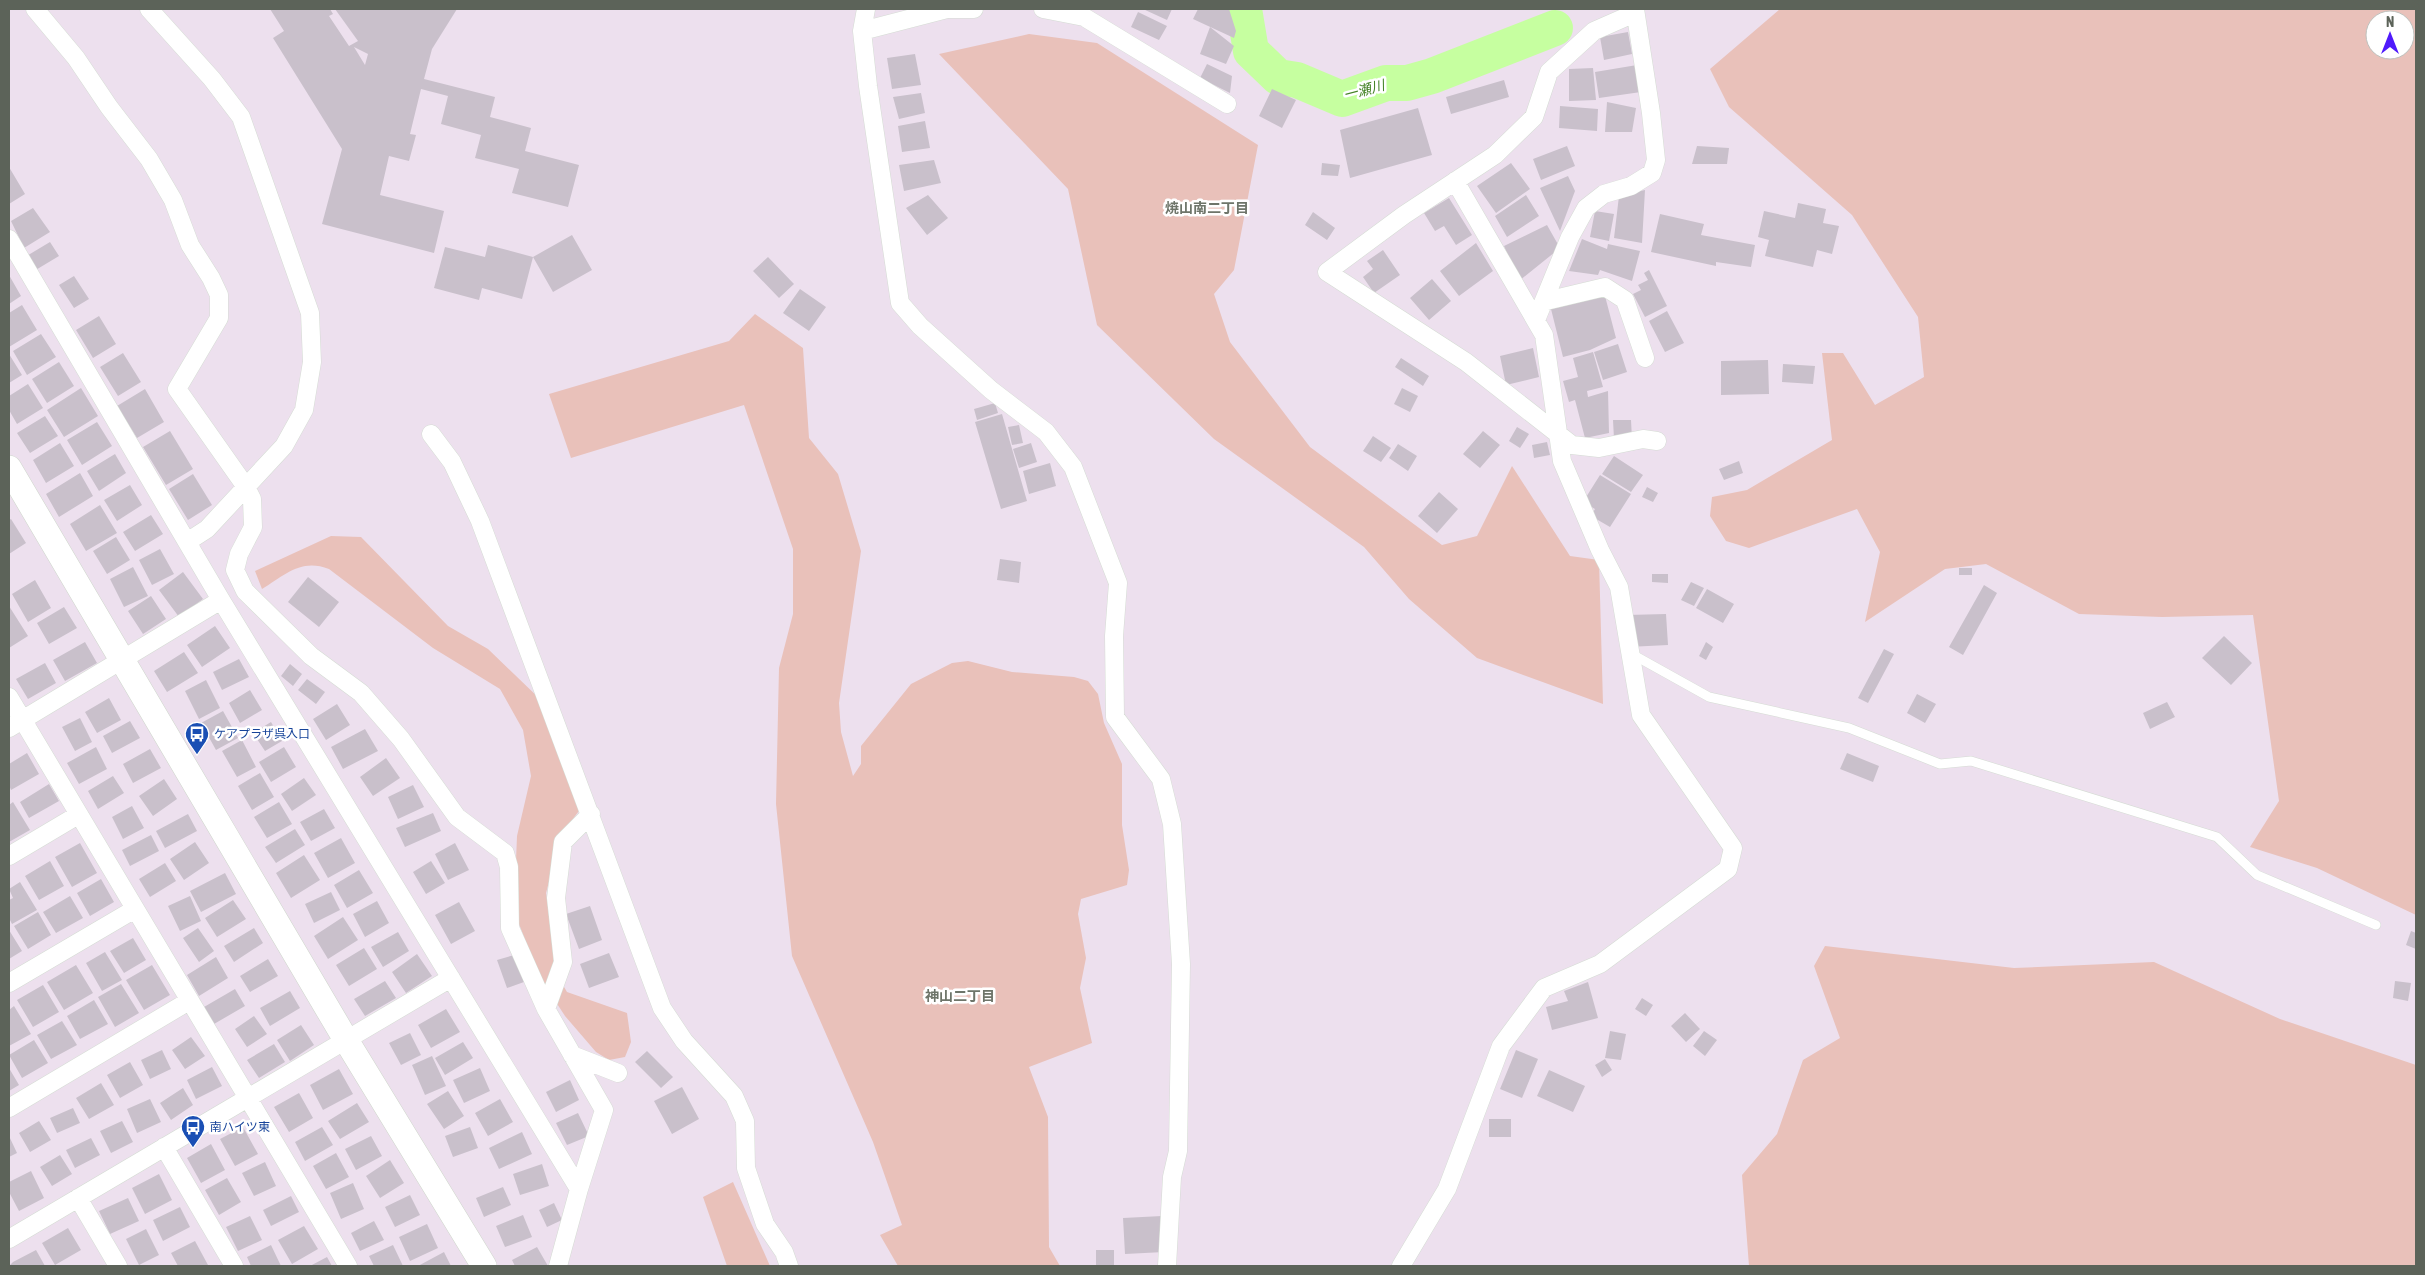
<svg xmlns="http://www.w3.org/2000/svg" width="2425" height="1275" font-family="'Asap Condensed','Noto Sans JP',sans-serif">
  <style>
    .green { fill: #e9c1ba; fill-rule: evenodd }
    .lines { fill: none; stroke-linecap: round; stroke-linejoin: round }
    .river { stroke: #c6ffa0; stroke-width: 36 }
    .building { fill: #c9c0cb; fill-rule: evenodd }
    .lane-casing { stroke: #d5dcd4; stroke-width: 10 }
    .street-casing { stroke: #d5dcd4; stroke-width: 19 }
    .secondary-casing { stroke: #ced6cb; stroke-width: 26 }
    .lane { stroke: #fff; stroke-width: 9 }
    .street { stroke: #fff; stroke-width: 18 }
    .secondary { stroke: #fff; stroke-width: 25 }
    .labels { text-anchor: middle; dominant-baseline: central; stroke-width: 5; stroke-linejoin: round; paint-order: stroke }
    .transit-label { font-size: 12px; fill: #164399; stroke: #fff; text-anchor: start }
    .water-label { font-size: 14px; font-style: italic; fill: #458327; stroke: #fff }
    .neighbourhood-label { font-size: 14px; font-weight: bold; fill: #6e756a; stroke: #fff }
  </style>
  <rect width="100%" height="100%" fill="#ede0ee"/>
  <path class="green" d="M1780,9H2416V915L2317,868L2250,847L2279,801L2253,615L2162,617L2079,614L1986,564L1945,569L1865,622L1880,552L1857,509L1749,548L1726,541L1710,516L1712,497L1747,490L1832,440L1822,353H1843L1875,405L1924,377L1918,317L1852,215L1729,107L1710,69ZM2375,20H2405V50H2375Z
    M1029,34L1097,43L1258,145L1234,270L1214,294L1230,342L1310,447L1442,545L1477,536L1512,466L1570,556L1599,560L1603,704L1477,658L1409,599L1364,547L1214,439L1097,325L1068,189L939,54Z
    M755,314L803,348L809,438L838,474L861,551L839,703L841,732L853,776L861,764V746L911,684L952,663L968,661L1012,672L1074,677L1088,681L1098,694L1104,723L1122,764V825L1129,870L1127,885L1081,899L1078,914L1086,958L1080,988L1092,1043L1029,1067L1048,1117L1049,1247L1060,1266H898L880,1235L902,1225L873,1142L792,956L776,804L779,668L793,614V549L744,405L571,458L549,394L729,341Z
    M331,536L361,537L448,626L488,649L542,701L581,808L562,834L546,893L560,980L567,992L627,1013L631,1042L625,1057L609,1060L596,1052L565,1016L539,976L514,911L517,836L531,776L523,730L500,689L433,648L329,569C301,558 285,575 262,589L255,571Z
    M1825,946L2014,968L2154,962L2280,1019L2416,1065V1266H1749L1742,1175L1777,1134L1803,1060L1840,1038L1814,966Z
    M733,1182L770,1266H727L703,1197Z"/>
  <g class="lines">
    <path class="river" d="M1244,9L1251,51L1278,77L1297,80L1342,99L1386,83H1407L1432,76L1555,28"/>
  </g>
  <path class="building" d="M270,9H330L333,14L329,16L349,46L358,41L335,9H457L432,49L424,79L495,97L490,117L531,128L525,151L579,165L568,207L512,193L519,169L475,158L481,135L441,124L448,96L421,89L410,134L416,135L409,161L389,156L380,195L444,211L434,253L322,224L342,149L273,38L284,31ZM354,47L368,54L365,65Z
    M1143,9H1172L1167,20Z
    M1198,9H1229L1236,31L1234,38L1193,19Z
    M1138,12L1167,26L1159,40L1131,27Z
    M1210,27L1234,46L1226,64L1200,54Z
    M1628,32L1632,54L1604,60L1600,37Z
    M915,54L921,85L892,89L887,58Z
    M1207,64L1232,76L1230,93L1200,78Z
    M1637,65L1641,92L1599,98L1595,72Z
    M1593,68L1596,100L1569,101V69Z
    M1504,80L1509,97L1451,114L1446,97Z
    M1272,89L1296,100L1282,128L1259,116Z
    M921,93L925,113L899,119L893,97Z
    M1607,102L1636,108L1632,132H1605Z
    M1560,106L1598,109L1597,131L1559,128Z
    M1418,108L1432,155L1350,178L1340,130Z
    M925,121L930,148L902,152L898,126Z
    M1567,146L1575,166L1541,180L1533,159Z
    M1697,146L1729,148L1727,164H1692Z
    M934,160L941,183L904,191L899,165Z
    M1322,163L1340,165L1338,176L1321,175Z
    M1511,163L1530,189L1496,213L1477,186Z
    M9,167L25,194L9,204Z
    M1568,176L1575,191L1560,231L1540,188Z
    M1645,190L1642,243L1614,238L1619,196Z
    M928,195L948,218L927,235L906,208Z
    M1526,195L1539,216L1507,237L1495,216Z
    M1449,198L1472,235L1456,245L1444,226L1435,231L1424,213Z
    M1798,203L1826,209L1823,223L1839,226L1832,254L1817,250L1813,267L1765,256L1769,240L1758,237L1764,211L1795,218Z
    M33,208L50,232L24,248L11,221Z
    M1595,211L1614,214L1609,241L1590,237Z
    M1313,212L1335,228L1327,240L1305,225Z
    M1660,214L1704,224L1701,235L1755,245L1751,267L1716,262V266L1651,252Z
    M1547,225L1560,248L1519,281L1504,246Z
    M572,235L592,270L553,292L533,257Z
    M1582,239L1607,249L1608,244L1640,251L1632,281L1600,270L1598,275L1569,271Z
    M50,242L59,256L34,271L25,257Z
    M1476,243L1493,271L1459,296L1440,271Z
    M488,245L533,257L522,299L482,288L479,300L434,288L445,247L485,257Z
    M1383,250L1400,275L1374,293L1363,277L1373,269L1367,261Z
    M768,257L794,284L779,298L753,271Z
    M1649,270L1667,306L1645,317L1633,294L1641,290L1638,285L1648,280L1644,273Z
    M9,275L21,296L9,304Z
    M74,276L89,299L74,308L59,285Z
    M1432,279L1451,301L1429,320L1410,298Z
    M800,289L826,307L809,331L783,313Z
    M1605,296L1616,338L1590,350L1563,357L1551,309Z
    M22,305L37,330L9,347V313Z
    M1667,311L1684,343L1665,352L1649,321Z
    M99,316L116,344L93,358L76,330Z
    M41,334L56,357L27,375L13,351Z
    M1618,344L1627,372L1603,380L1594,352Z
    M1533,348L1539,377L1506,385L1500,356Z
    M1593,352L1603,387L1587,391L1588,397L1608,391L1609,433L1585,438L1575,400L1569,402L1563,381L1578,377L1573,358Z
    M123,353L141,382L118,396L100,367Z
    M9,354L22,375L9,383Z
    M1401,358L1429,376L1423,386L1395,367Z
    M1768,360L1769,394L1721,395V361Z
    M59,362L74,386L47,403L32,379Z
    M1783,364L1815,366L1813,384L1782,382Z
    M28,384L43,408L17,424L9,410V396Z
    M81,388L98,416L64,437L47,410Z
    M1402,388L1418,396L1410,412L1394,404Z
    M145,389L164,422L137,438L117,406Z
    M995,403L998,413L977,420L974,409Z
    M1002,414L1027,501L1001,509L975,422Z
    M45,416L58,436L30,453L17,433Z
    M1613,420H1631L1632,439H1614Z
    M97,422L112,446L82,465L67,440Z
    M1019,425L1023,443L1012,445L1008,427Z
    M1517,427L1529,434L1520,448L1509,441Z
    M170,431L193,469L166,485L143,447Z
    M1483,431L1500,445L1480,468L1463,454Z
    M1373,436L1391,448L1381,462L1363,451Z
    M1547,442L1550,455L1534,458L1532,445Z
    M60,443L74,466L46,483L33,460Z
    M1031,443L1037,462L1019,468L1013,449Z
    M1398,444L1417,456L1408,471L1389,458Z
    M115,454L126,473L99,491L87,471Z
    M1614,456L1643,475L1631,492L1602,474Z
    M1739,461L1743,473L1724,480L1719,469Z
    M1050,463L1056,486L1029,494L1023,471Z
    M80,473L93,496L59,517L46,494Z
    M193,474L212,505L188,520L169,489Z
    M1600,475L1631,494L1610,527L1591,516L1595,509L1583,502Z
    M130,485L142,505L117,521L104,500Z
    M1647,487L1658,493L1653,502L1642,497Z
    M1439,492L1458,509L1437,533L1418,516Z
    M100,505L117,533L86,551L70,524Z
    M151,515L163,534L135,551L123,532Z
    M11,519L26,543L9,554V520Z
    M116,537L130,560L107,574L93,551Z
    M160,549L174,574L152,585L139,560Z
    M1000,559L1021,562L1019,583L997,580Z
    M133,567L148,596L124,607L110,579Z
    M1959,568H1972V575H1959Z
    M183,572L203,599L179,617L159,590Z
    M1652,574H1668V583L1652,582Z
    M308,577L339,602L319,627L288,602Z
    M35,580L51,608L28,622L12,594Z
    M1691,582L1704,588L1694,606L1681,600Z
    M1984,585L1997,593L1963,655L1949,647Z
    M1707,589L1734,604L1723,623L1696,608Z
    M151,596L166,619L143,634L128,611Z
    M9,606L28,636L9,648Z
    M64,607L77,628L49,644L37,623Z
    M1666,614L1668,645L1628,647L1627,615Z
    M215,626L230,648L202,667L187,645Z
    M2224,636L2252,663L2231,685L2202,658Z
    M85,642L97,663L65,681L53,660Z
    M1706,642L1713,647L1706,660L1699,656Z
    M1884,649L1894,654L1868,703L1858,698Z
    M184,652L198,673L167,692L154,671Z
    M239,659L249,677L222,690L213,672Z
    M45,663L56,683L28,699L16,679Z
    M290,664L302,674L293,686L281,676Z
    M307,679L325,692L316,704L298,690Z
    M206,680L220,708L199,719L185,691Z
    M250,690L262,710L240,723L229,703Z
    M1917,694L1936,704L1925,723L1907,713Z
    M109,698L121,720L97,733L85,712Z
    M2167,702L2175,717L2150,729L2143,713Z
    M337,704L350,725L326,740L313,719Z
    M223,711L238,738L216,750L201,723Z
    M80,718L92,742L75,751L62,727Z
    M130,721L140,738L112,753L103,736Z
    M271,722L282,741L265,751L253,733Z
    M365,729L378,751L343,769L331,747Z
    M242,740L256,767L237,777L222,751Z
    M96,747L107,769L79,784L67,763Z
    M284,747L296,767L271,782L259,762Z
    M150,749L161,768L133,783L123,764Z
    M27,753L39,774L11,790L9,785V764Z
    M1847,753L1879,766L1873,782L1840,769Z
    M386,758L400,778L373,796L360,777Z
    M260,773L274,797L252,810L238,786Z
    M113,776L124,793L98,809L88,791Z
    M304,778L316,795L292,811L281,794Z
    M164,779L177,799L153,816L139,796Z
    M49,784L59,801L29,818L20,802Z
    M413,785L424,807L398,819L388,797Z
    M13,802L30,830L9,842V805Z
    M279,802L292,824L267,838L254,817Z
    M132,806L144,828L123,839L112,817Z
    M324,809L335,828L311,841L300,822Z
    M433,813L441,831L405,847L396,828Z
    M188,814L197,831L165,848L156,831Z
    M295,829L305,845L276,863L265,847Z
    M151,835L159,851L130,866L122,850Z
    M341,838L355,863L328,878L314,853Z
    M195,842L209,863L184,880L170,859Z
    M80,843L97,873L72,887L55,857Z
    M455,843L469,870L448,880L435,854Z
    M304,855L320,880L291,898L276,873Z
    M50,861L64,886L39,900L25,876Z
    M431,861L445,883L426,894L413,872Z
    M165,863L176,881L150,897L139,879Z
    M359,870L373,893L347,908L334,885Z
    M225,873L236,894L201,912L190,891Z
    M101,879L114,902L90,916L77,893Z
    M20,882L37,910L12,924L9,918V900L13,898L9,889Z
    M331,892L340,910L314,923L305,904Z
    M70,896L83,918L56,933L43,912Z
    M190,896L201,921L180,931L168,906Z
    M233,900L246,919L217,937L205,918Z
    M377,901L389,923L365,937L353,914Z
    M459,902L475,931L451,944L435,915Z
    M590,906L602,940L579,949L566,914Z
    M38,912L51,935L28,949L14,926Z
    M343,917L358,940L328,959L314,936Z
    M198,928L214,951L199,962L183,938Z
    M254,928L263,943L234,962L224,946Z
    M9,930L22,951L9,959Z
    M2411,931L2416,933V949L2406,945Z
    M398,932L409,951L383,967L371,947Z
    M133,938L146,960L124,973L110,951Z
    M364,948L377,969L349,986L336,965Z
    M105,952L122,980L102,991L86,963Z
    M609,953L619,977L589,988L580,964Z
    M417,954L432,976L406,993L392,972Z
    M514,955L524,982L507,988L497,960Z
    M216,957L228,978L199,996L187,975Z
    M268,959L278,976L250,992L240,976Z
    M76,965L93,993L64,1010L47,982Z
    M152,965L170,995L144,1010L126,980Z
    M385,981L396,998L365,1016L354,999Z
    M2395,981L2411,983L2408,1001L2393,998Z
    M1588,982L1598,1018L1552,1030L1546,1007L1568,1001L1564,991Z
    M121,984L139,1013L115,1027L98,997Z
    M43,985L59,1012L33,1027L17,1000Z
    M235,989L245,1006L214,1024L204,1007Z
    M290,991L300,1008L270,1026L260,1008Z
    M1642,998L1653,1005L1646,1016L1635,1009Z
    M94,1000L108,1024L80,1039L67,1016Z
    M14,1006L31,1034L9,1046V1010Z
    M446,1009L460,1032L431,1048L418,1025Z
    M1685,1013L1700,1029L1686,1042L1671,1026Z
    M254,1016L267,1034L247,1047L235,1029Z
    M62,1021L77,1045L51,1059L37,1035Z
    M301,1025L314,1045L290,1061L277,1040Z
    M1610,1031L1626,1034L1621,1060L1605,1058Z
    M1704,1031L1717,1040L1705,1056L1693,1046Z
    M410,1033L421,1055L401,1065L389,1043Z
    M191,1037L205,1056L185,1069L172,1050Z
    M34,1040L48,1063L22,1078L9,1055Z
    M463,1042L473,1058L445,1075L435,1058Z
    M274,1044L285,1062L259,1078L247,1060Z
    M162,1050L171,1069L150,1079L141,1060Z
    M1516,1050L1538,1059L1522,1098L1500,1089Z
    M647,1051L673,1077L661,1088L635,1062Z
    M432,1056L446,1086L425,1095L412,1065Z
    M1605,1059L1612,1070L1602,1077L1595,1065Z
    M130,1062L143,1085L120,1098L107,1075Z
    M212,1067L222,1086L196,1099L187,1080Z
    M9,1068L19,1085L9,1091Z
    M480,1068L490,1091L464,1103L453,1080Z
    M339,1069L353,1094L323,1110L310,1085Z
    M1549,1070L1585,1086L1573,1112L1537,1096Z
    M570,1080L579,1100L556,1112L546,1092Z
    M101,1083L114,1105L89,1119L76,1098Z
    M682,1087L699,1119L672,1134L654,1101Z
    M183,1088L193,1105L171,1120L160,1103Z
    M448,1091L464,1116L444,1129L427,1104Z
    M299,1093L313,1118L289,1132L274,1107Z
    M150,1099L161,1122L137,1133L127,1109Z
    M500,1099L513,1122L488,1136L475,1113Z
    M357,1103L369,1122L340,1139L328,1121Z
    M73,1108L80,1123L57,1133L50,1118Z
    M578,1113L589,1136L567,1145L556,1123Z
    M1489,1119H1511V1137H1489Z
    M39,1121L51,1140L30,1152L19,1133Z
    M122,1121L133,1142L111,1153L100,1131Z
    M243,1127L258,1154L235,1166L220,1139Z
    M322,1127L333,1145L305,1161L295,1142Z
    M470,1127L478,1148L453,1157L445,1136Z
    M522,1132L532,1154L499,1169L489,1148Z
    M9,1136L17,1153L9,1157Z
    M371,1136L382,1156L356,1170L345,1149Z
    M91,1138L100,1155L75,1168L66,1150Z
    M211,1144L225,1170L201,1183L187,1158Z
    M336,1153L349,1177L326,1189L313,1166Z
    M60,1155L72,1174L52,1186L40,1167Z
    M390,1160L404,1183L380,1198L366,1176Z
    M265,1162L276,1186L254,1196L242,1173Z
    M542,1164L549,1186L520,1195L513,1174Z
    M31,1171L44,1198L19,1211L9,1192V1182Z
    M159,1174L172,1200L145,1214L132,1188Z
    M227,1178L241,1202L219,1215L205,1190Z
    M353,1183L364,1209L341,1219L330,1193Z
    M503,1187L511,1205L484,1217L476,1198Z
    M410,1195L420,1215L395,1227L385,1207Z
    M291,1196L299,1212L271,1226L263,1210Z
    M128,1198L139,1221L110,1234L99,1211Z
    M554,1203L562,1220L547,1227L539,1210Z
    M180,1207L190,1227L163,1241L153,1220Z
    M523,1215L532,1237L505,1247L496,1226Z
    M250,1216L262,1240L238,1251L226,1227Z
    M1162,1216L1164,1252L1125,1254L1123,1218Z
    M374,1221L384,1240L360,1251L351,1233Z
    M427,1224L438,1248L410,1261L399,1237Z
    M304,1226L318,1249L292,1264L278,1240Z
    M68,1228L81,1250L55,1265L42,1243Z
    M146,1229L159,1255L139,1265L126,1239Z
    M195,1241L208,1265L178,1266L171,1253Z
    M271,1245L281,1266H251L247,1257Z
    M393,1245L403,1266H374L369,1256Z
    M537,1247L548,1266H515L512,1260Z
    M36,1250L45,1266H9L13,1262Z
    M1096,1250H1114V1266H1096Z
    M444,1252L451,1266H418Z
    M327,1257L332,1266H310Z"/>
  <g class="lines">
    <g class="lane-casing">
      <path id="lane" d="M1630,653L1709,697L1849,728L1940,764L1971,761L2217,837L2257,875L2376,925"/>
    </g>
    <g class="street-casing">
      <path id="street" d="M35,9L76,58L109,107L149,159L173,200L190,245L211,278L219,295V318L177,389L246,487L252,499L253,527L239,554L235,570L245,591L311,656L361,693L401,739L457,817L505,853L509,867L510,928L546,1009L604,1110L579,1189L558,1266
        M149,9L212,79L241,117L310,313L312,362L304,410L284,446L207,529L187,542
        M866,9L862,31L868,86L900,303L920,326L991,390L1046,432L1073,467L1118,583L1114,636L1115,717L1161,779L1172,824L1181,964L1178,1151L1172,1177L1167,1266
        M1043,9L1084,17L1227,104
        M1635,13L1594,31L1549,72L1534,117L1495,155L1404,215L1327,272L1466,362L1572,445L1599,448L1643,439L1657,441
        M862,31L947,9H974
        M9,239L221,600L579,1189
        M1546,301L1605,287L1625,300L1645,358
        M1536,320L1570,237L1586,208L1604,194L1631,186L1652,173L1656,160L1651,113L1635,9
        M431,434L452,462L480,521L662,1008L684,1041L734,1096L745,1121L746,1168L765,1224L784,1252L789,1266
        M9,697L348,1266
        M9,728L221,600
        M9,856L78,815
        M9,983L135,909
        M546,1009L563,962L556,898L563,842L591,814
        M572,1055L618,1073
        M9,1108L189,1001
        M164,1147L234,1266
        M78,1198L118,1266
        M9,1239L451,978
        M1401,1266L1447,1189L1501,1046L1544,988L1600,964L1728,869L1733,848L1641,715L1619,587L1600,550L1562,461L1544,335L1455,181"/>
    </g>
    <g class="secondary-casing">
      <path id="secondary" d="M9,468L346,1040L484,1266"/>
    </g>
    <use href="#lane" class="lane"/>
    <use href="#street" class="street"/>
    <use href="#secondary" class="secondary"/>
  </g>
  <defs>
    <g id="bus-pin" transform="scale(1.25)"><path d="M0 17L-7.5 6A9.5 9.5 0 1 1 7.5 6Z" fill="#1a4fb4" stroke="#fff"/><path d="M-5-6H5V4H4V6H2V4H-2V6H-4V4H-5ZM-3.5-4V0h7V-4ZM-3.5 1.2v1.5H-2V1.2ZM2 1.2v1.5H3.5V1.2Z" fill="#fff"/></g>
  </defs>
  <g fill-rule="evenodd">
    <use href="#bus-pin" x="197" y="734"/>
    <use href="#bus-pin" x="193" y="1127"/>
  </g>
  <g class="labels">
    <g class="transit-label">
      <text x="214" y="734">ケアプラザ呉入口</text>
      <text x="210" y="1127">南ハイツ東</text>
    </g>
    <g class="water-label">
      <text transform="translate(1364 90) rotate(-15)">一瀬川</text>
    </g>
    <g class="neighbourhood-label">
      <text x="1207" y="208">焼山南二丁目</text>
      <text x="960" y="996">神山二丁目</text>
    </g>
  </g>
  <rect width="2425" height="1275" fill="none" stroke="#5c6359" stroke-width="20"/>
  <g transform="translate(2390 35)"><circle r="24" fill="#ffffff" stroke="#bec1bd"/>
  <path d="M0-4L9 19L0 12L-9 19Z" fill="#4f1afb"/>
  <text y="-8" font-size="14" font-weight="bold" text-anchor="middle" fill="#5c6359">N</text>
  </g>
</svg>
